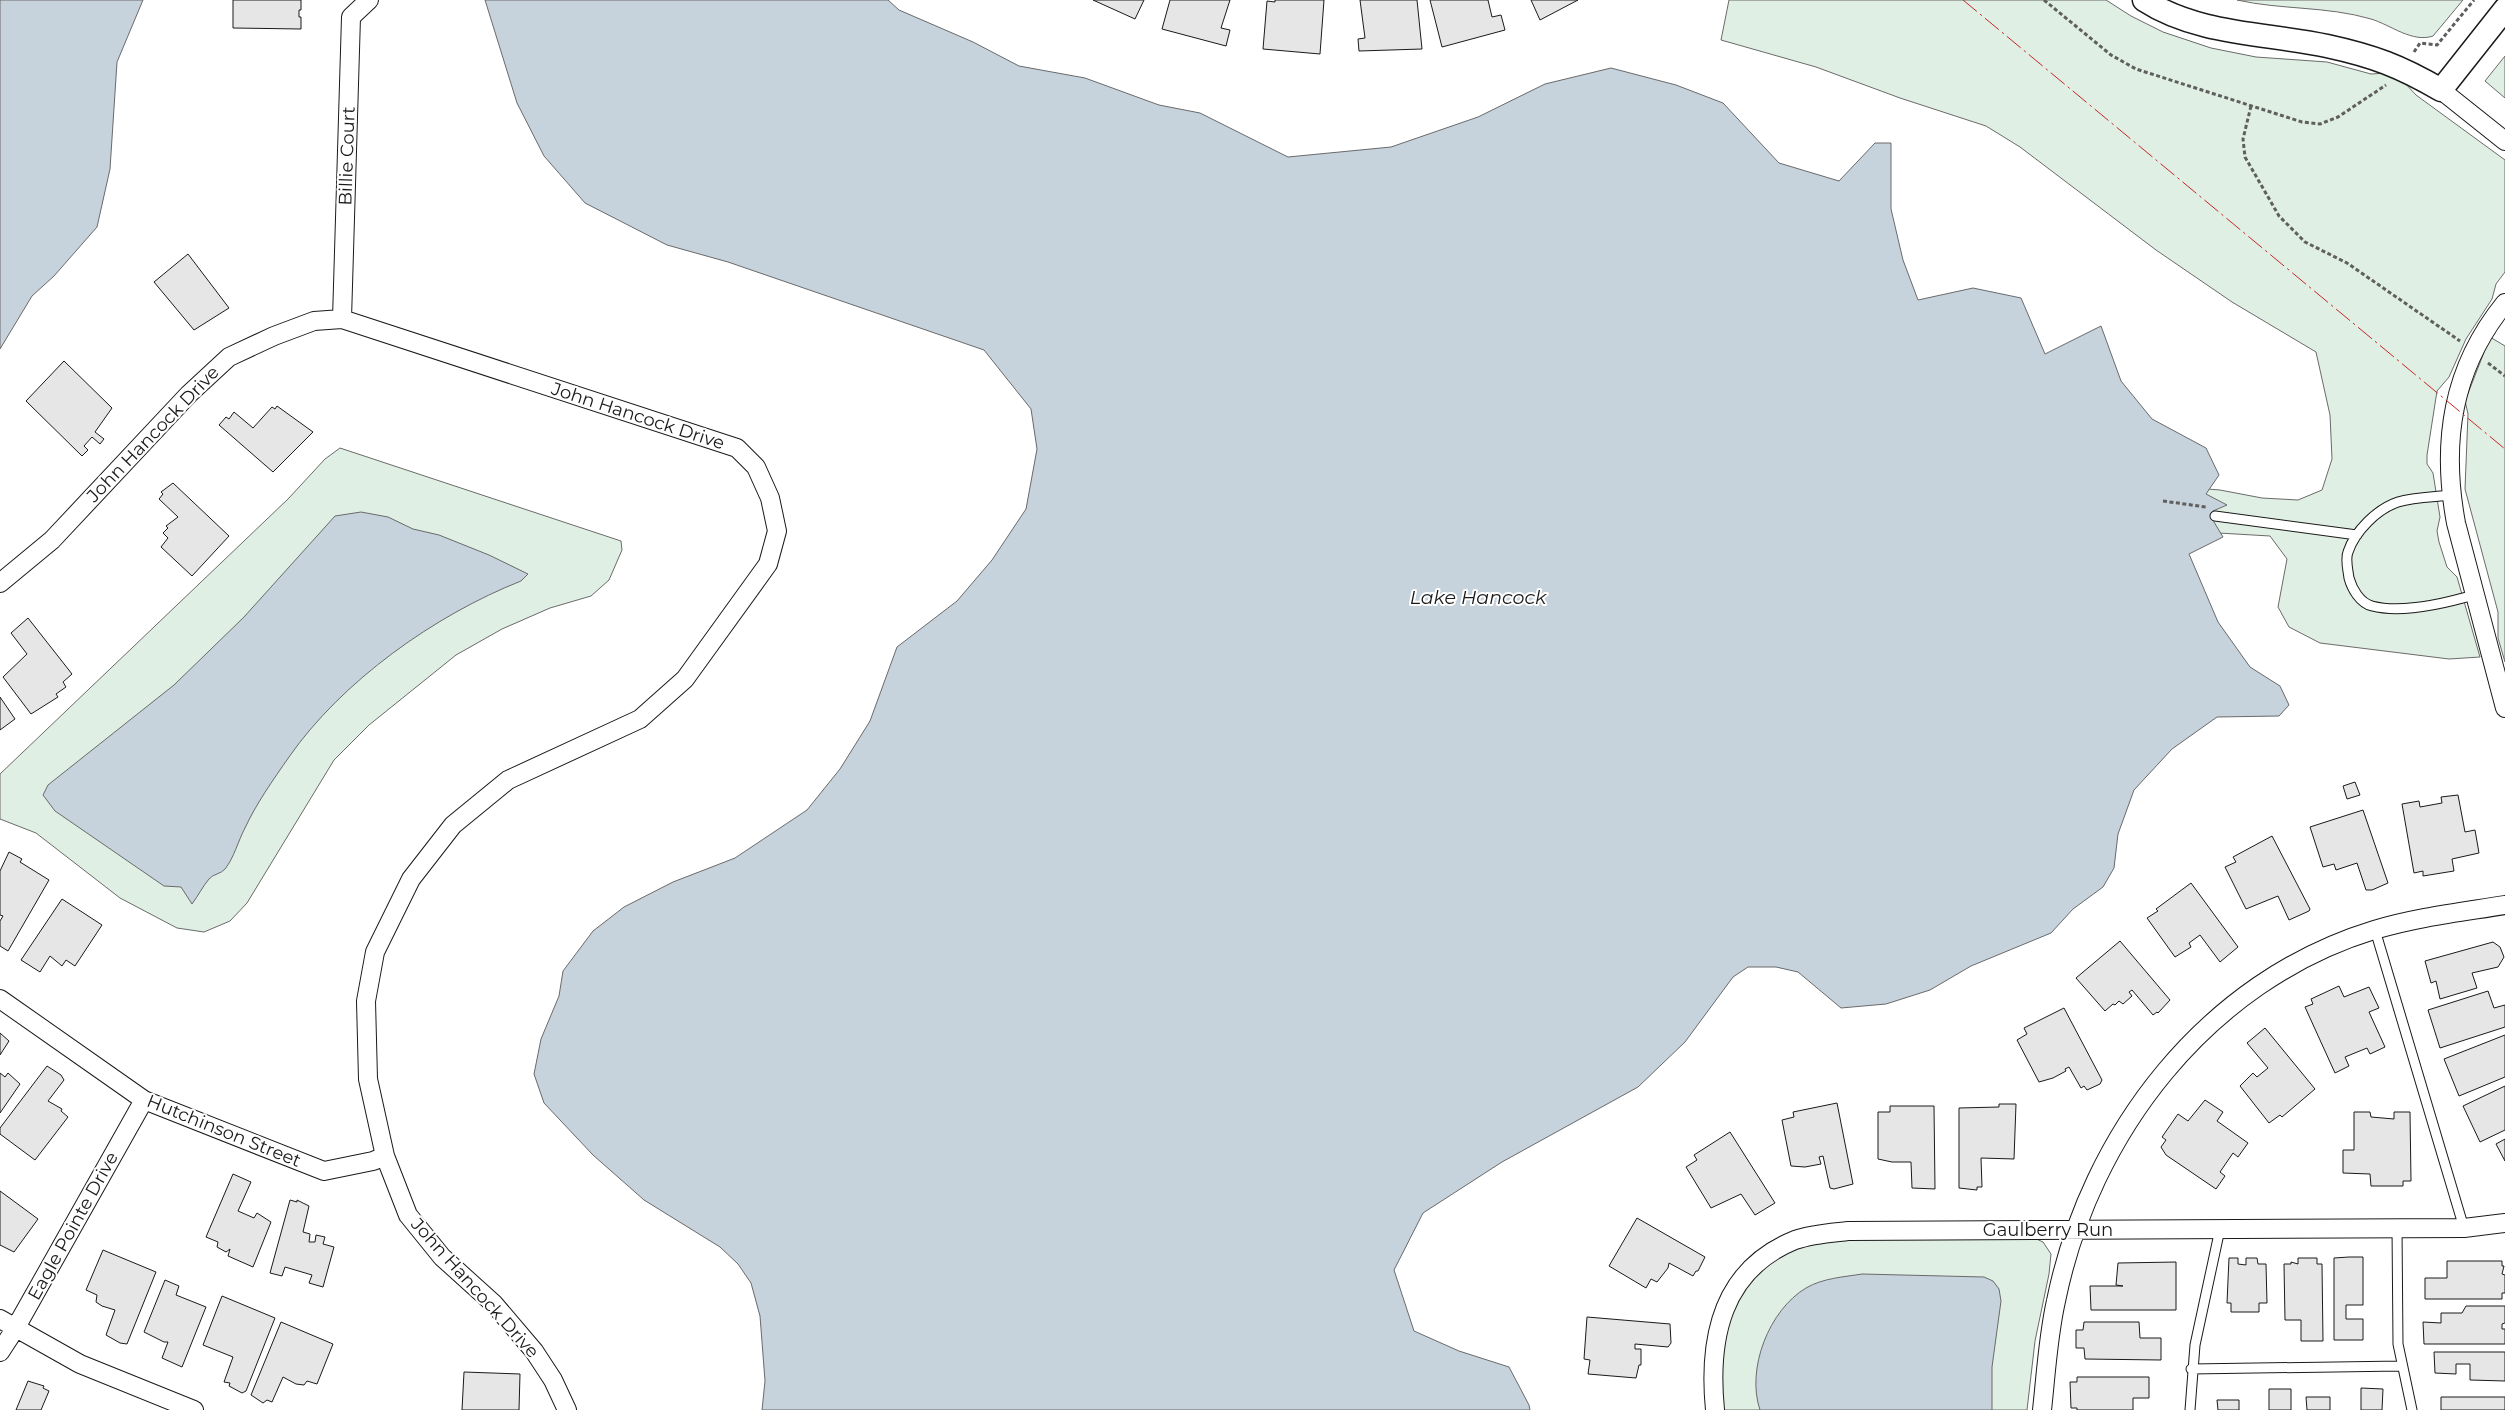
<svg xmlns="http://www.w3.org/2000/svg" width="2505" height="1410" font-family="Montserrat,sans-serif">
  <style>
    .green { fill: #e0efe3; stroke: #6a6a6a }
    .water { fill: #c6d2dc; stroke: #6a6a6a }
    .building { fill: #e6e6e6; stroke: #1a1a1a }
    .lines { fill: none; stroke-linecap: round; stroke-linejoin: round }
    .service-casing { stroke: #1a1a1a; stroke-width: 11 }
    .minor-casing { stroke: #1a1a1a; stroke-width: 20 }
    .tertiary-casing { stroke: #1a1a1a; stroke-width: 25 }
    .path { stroke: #5f5f5f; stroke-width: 3; stroke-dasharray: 4 2.5; stroke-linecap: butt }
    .service { stroke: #fff; stroke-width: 9 }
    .minor { stroke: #fff; stroke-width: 18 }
    .tertiary { stroke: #fff; stroke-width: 22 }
    .power { stroke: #c62828; stroke-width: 1; stroke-dasharray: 18 4 2.5 4; stroke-linecap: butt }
    .labels { text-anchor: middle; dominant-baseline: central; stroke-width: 4; stroke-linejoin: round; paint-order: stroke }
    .street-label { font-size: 18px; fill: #1a1a1a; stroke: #fff }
    .water-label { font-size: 19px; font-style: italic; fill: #1a1a1a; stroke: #fff }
  </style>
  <rect width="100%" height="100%" fill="#fff"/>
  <path class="green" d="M1729,0H2106L2131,16L2163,32L2211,48L2256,57L2327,62L2371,74L2388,73L2402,80L2416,95L2505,160V272L2496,284L2492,299L2466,339L2449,377L2437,391L2427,455V464L2433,473L2440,517L2437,531L2439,542L2447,567L2457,577L2480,657L2449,659L2320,643L2289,627L2278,607L2287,559L2270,536L2201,532L2195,488L2220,490L2262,498L2298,500L2322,490L2332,459L2330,415L2316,352L2232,302L2156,250L2020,147L1986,126L1900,98L1816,67L1721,40Z
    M2237,0H2463L2433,36C2412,43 2391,25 2371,19C2327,6 2281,10 2237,0Z
    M2505,56V98L2485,81Z
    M2490,337L2505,346V662L2498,638V612L2465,489L2468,414L2465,401Z
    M340,448L621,541L622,550L609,580L591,596L550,608L502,629L456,655L369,725L334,760L247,903L230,921L204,932L177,928L120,898L36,833L0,819V774L288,499L325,459Z
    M2032,1237L2043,1242L2051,1254L2049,1274L2035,1341L2027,1410H1723C1719,1379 1720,1347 1729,1316C1740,1280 1783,1249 1819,1241C1843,1235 1871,1238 1895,1238C1940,1238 1986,1237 2032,1237Z"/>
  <path class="water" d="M0,0H143L117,62L110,169L97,227L54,276L32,296L0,349Z
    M485,0H888L899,10L973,42L1019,66L1085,78L1159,105L1200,113L1288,157L1391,147L1478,117L1545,84L1611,68L1676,85L1723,103L1779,163L1839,181L1875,143H1891V209L1903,260L1918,300L1973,288L2021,298L2045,354L2101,326L2121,381L2152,419L2206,448L2219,475L2206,494L2227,505L2213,511L2214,522L2223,537L2189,554L2218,622L2250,667L2280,686L2289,705L2279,716L2217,717L2172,749L2134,790L2118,834L2114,868L2103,887L2073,909L2051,933L1971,966L1930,990L1886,1004L1841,1008L1798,972L1776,967H1748L1733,977L1685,1042L1638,1087L1502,1162L1423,1213L1394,1270L1414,1331L1459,1351L1509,1367L1529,1405L1530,1410H762L765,1381L760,1316L751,1283L738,1264L720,1247L644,1200L593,1155L544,1103L534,1074L541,1039L559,996L563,971L593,931L624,907L673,882L735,858L807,810L840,769L870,721L897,647L957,601L992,560L1026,509L1037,449L1031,409L984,350L728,262L667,245L585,203L544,156L517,103Z
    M361,512L388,517L413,529L439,535L489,555L528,574L521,581C435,615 342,681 289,757C273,780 256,804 245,828C238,841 234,858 225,869C221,874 213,874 209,879C203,886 198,896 192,904L181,887L164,886L55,811L43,795L48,785L174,685L244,617L335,516Z
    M1862,1274L1984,1277L1993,1281L1999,1289L2001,1301L1992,1367V1410H1760C1746,1369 1769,1310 1806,1288C1823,1278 1844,1277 1862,1274Z"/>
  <path class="building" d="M233,0H301V10H299V17H301V29L233,28Z
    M1093,0H1144L1135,19Z
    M1170,0H1230L1221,28L1230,30L1226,46L1162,29Z
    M1275,0H1324L1320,54L1263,49L1267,1L1275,2Z
    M1360,0H1417L1422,49L1359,51L1358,39L1365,38Z
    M1430,0H1488L1492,17L1501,15L1505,30L1442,47Z
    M1531,0H1578L1540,20Z
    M188,254L229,308L194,330L154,282Z
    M64,361L112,408L95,432L104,439L100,444L92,437L84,446L88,450L82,456L26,401Z
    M277,406L313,432L273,472L219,425L226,417L229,419L234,412L253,428L272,407L275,409Z
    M173,483L229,536L192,576L161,547L168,538L163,533L168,528L166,526L178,517L159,499L163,494L161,492Z
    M28,618L72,674L63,682L66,687L56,694L58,697L31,714L3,677L27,654L11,633Z
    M0,697L15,719L0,730Z
    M2355,782L2360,795L2347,799L2343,786Z
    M2458,795L2465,832L2475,830L2479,853L2452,859L2454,871L2423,876V871L2414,873L2402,804L2419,801L2420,807L2442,803L2441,797Z
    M2363,810L2388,883L2372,890H2366L2357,863L2336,870L2334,864L2323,867L2310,827Z
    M2272,836L2310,909L2309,911L2289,920L2278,896L2246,909L2225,867L2236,862L2233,857Z
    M9,852L22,859L20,862L49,880L8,951L0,946V921L3,916L0,915V871Z
    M2191,883L2238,947L2220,962L2200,935L2189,943L2191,947L2175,957L2147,918L2158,911L2156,909Z
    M62,899L102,925L75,966L66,960L62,966L50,956L40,972L21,960Z
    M2120,941L2170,1000L2158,1013L2157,1012L2153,1015L2132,990L2129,992L2132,996L2123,1004L2119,1001L2115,1005L2113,1004L2105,1011L2076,978Z
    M2493,942L2500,947L2504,957L2498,967L2472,973L2477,988L2440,999L2436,981L2431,983L2425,961Z
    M2339,986L2344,997L2369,987L2379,1008L2369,1012L2385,1047L2370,1054L2367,1048L2345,1057L2349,1066L2335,1073L2305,1007L2313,1004L2311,999Z
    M2488,991L2494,1008L2505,1005V1027L2440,1048L2428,1010Z
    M2064,1008L2102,1080L2100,1084L2087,1090L2084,1086L2081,1088L2069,1067L2065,1069L2066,1071L2053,1078L2039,1082L2017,1040L2027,1034L2024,1028Z
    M2265,1028L2315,1089L2282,1117L2280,1115L2269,1123L2240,1086L2253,1073L2257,1077L2268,1068L2247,1043Z
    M0,1033L9,1041L0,1055Z
    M2505,1035V1077L2459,1096L2444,1059Z
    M47,1066L61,1075L64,1080L48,1101L62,1109L61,1111L68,1117L35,1160L0,1134V1128Z
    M0,1073L5,1077L8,1073L20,1084L0,1113Z
    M2505,1086V1130L2480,1142L2463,1106Z
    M2205,1100L2223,1112L2217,1121L2248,1143L2238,1157L2233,1153L2220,1172L2225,1176L2216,1189L2166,1155L2161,1147L2166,1140L2162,1137L2178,1114L2188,1121Z
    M1837,1103L1853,1184L1834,1189L1830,1188L1823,1156L1819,1157L1821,1164L1805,1167L1791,1166L1782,1120L1794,1117L1793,1112Z
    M1999,1104H2016L2014,1159L1981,1158L1982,1187H1977V1190L1959,1188V1108L1999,1107Z
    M1890,1106H1934L1935,1189L1912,1188L1911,1162H1892L1878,1159V1112H1890Z
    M2354,1112H2370L2371,1117L2394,1119V1112H2410L2411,1181H2403V1186H2371L2370,1174L2343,1173V1150H2354Z
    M1730,1132L1775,1203L1755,1215L1741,1194L1711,1208L1686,1167L1697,1160L1694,1155Z
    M2505,1139V1161L2496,1144Z
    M233,1174L251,1182L238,1211L254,1218L257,1213L271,1222L253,1267L228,1256L230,1249L226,1252L217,1247L218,1242L206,1237Z
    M0,1191L38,1219L14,1252L0,1245Z
    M290,1200L297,1202V1200L309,1206L303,1232L310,1234L309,1242H315L316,1235L325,1237L323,1244L334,1247L323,1287L309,1283L312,1275L285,1267L282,1276L270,1273Z
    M1637,1218L1705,1257L1698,1271H1696L1693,1276L1669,1263L1668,1268L1657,1282L1651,1279L1646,1288L1609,1266Z
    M103,1250L156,1272L127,1344L120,1343L106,1335L115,1310L102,1306L96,1302L97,1295L86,1290Z
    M2349,1257H2363V1305H2346V1319H2363V1340H2334V1258Z
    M2229,1258H2238V1264L2246,1265V1258H2257L2258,1264H2266L2267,1303H2259V1312H2231V1303H2227Z
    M2298,1258H2317V1264H2322L2323,1341H2301V1320H2285L2284,1264H2291V1262L2298,1264Z
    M2447,1261H2502V1266H2504L2502,1274L2505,1275V1293H2502V1299H2425V1278H2447Z
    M2176,1262V1310H2091L2090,1286H2123L2116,1285L2118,1263Z
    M165,1280L179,1286L176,1295L206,1307L182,1367L162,1358L168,1342H164L144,1332Z
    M222,1296L275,1318L246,1391L242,1393L229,1386L230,1383L224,1382L233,1357L203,1345Z
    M2466,1306H2505V1323L2502,1324V1329H2505V1344H2424L2423,1322L2441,1323V1313H2462Z
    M1587,1317L1670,1324L1671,1343L1668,1347L1635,1344V1349H1641V1365H1639L1636,1378L1588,1374L1590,1360L1584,1359Z
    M281,1322L333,1344L317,1384L307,1381L304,1385L296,1384L283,1377L272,1402L267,1400L263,1403L251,1395Z
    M2084,1322H2139L2140,1338H2161V1360L2085,1359L2084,1348H2076V1330H2083Z
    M2434,1352H2505V1381L2470,1380V1364H2456V1374L2435,1373Z
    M464,1372L520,1374L519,1410H462Z
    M2077,1377H2149V1398H2133V1410H2077V1408H2071L2070,1382H2077Z
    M28,1381L44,1386L43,1388L49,1391L41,1410H16Z
    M2361,1388L2383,1389L2382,1410H2361Z
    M2269,1389H2291V1410H2269Z
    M2306,1397H2330V1410H2307Z
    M2441,1397H2505V1410H2441Z
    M2217,1400H2239V1410H2218Z"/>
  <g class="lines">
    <g class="service-casing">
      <path id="service" d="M2451,495C2434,497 2414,497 2398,502C2377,509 2355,531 2348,552C2345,559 2348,570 2349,578C2352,589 2360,603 2372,606C2403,614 2447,603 2477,594
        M2215,516L2357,535
        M2375,930L2464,1228
        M2397,1228L2398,1344L2412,1410
        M2191,1369L2401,1366
        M2190,1410L2195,1345L2220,1229"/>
    </g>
    <g class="minor-casing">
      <path id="minor" d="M2441,90L2505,141
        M2505,303C2452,368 2441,442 2456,523L2505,708
        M342,319L351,17L369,0
        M0,583L52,540L189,394L229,357L274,336L314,321L342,319L737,448L756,467L770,498L777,531L768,564L685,679L640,719L508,780L453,825L411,879L375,952L366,1001L368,1079L385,1156L408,1215L442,1257L494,1304L534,1351L553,1380L567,1410
        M0,999L144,1100L324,1171L373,1161L385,1156
        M0,1319L80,1364L194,1410
        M0,1352L15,1329L144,1100
        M1715,1410C1708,1339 1721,1270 1795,1240C1812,1234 1830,1233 1848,1231L2464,1228L2505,1223
        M2042,1410C2046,1374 2048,1336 2056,1301C2090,1133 2207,981 2374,930C2417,917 2462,912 2505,905"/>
    </g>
    <g class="tertiary-casing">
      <path id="tertiary" d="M2144,0C2198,35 2266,33 2327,46C2373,56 2400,66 2441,90L2505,9"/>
    </g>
    <path class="path" d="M2044,0L2111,55L2136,69L2302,122L2320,124L2338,117L2386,85
      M2414,52L2420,43L2437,45L2474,0
      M2251,106L2243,139L2245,157L2279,216L2305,242L2347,263L2460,341
      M2488,363L2505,376
      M2163,501L2206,507"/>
    <use href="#service" class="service"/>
    <use href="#minor" class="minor"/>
    <use href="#tertiary" class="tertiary"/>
    <path class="power" d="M1963,0L2505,449"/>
  </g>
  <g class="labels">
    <g class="street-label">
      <text transform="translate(347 156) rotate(-88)">Billie Court</text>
      <text transform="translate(638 416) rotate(18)">John Hancock Drive</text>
      <text transform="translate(153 434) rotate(-46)">John Hancock Drive</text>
      <text transform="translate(224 1131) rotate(22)">Hutchinson Street</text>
      <text transform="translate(73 1226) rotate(-61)">Eagle Pointe Drive</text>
      <text x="2048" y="1230">Gaulberry Run</text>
      <text transform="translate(475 1288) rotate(48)">John Hancock Drive</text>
    </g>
    <g class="water-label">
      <text x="1478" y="597">Lake Hancock</text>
    </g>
  </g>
</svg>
